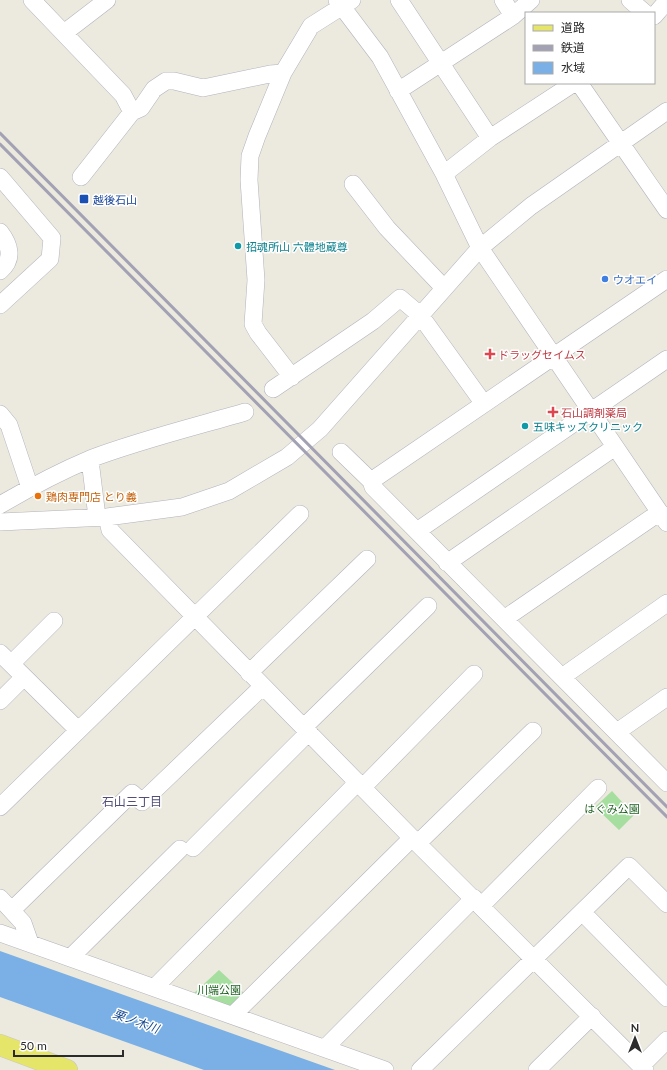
<svg xmlns="http://www.w3.org/2000/svg" width="667" height="1070" font-family="Lato,'Noto Sans JP',sans-serif">
  <style>
    .green { fill: #a6de9f }
    .water { fill: #7ab0e5 }
    .lines { fill: none; stroke-linecap: round; stroke-linejoin: round }
    .minor-casing { stroke: #b2b2bd; stroke-width: 18 }
    .major-casing { stroke: #c8c8c8; stroke-width: 22 }
    .minor { stroke: #fff; stroke-width: 17 }
    .major { stroke: #e5e56a; stroke-width: 21 }
    .rail { stroke: #a3a1b4; stroke-width: 3 }
    .transit-dot { fill: #1a4fb4; stroke: #fff; stroke-width: 1.5 }
    .culture-dot { fill: #0f9aa8; stroke: #fff; stroke-width: 1.5 }
    .shop-dot { fill: #3f7fe0; stroke: #fff; stroke-width: 1.5 }
    .health-dot { fill: #e0444e; stroke: #fff; stroke-width: 1.5 }
    .food-dot { fill: #e8710a; stroke: #fff; stroke-width: 1.5 }
    .labels { text-anchor: middle; dominant-baseline: central; stroke-width: 3; stroke-linejoin: round; paint-order: stroke }
    .transit-label { font-size: 11px; fill: #164399; stroke: #fff; text-anchor: start }
    .culture-label { font-size: 11px; fill: #0d838f; stroke: #fff; text-anchor: start }
    .shop-label { font-size: 11px; fill: #366cbe; stroke: #fff; text-anchor: start }
    .health-label { font-size: 11px; fill: #be3a42; stroke: #fff; text-anchor: start }
    .food-label { font-size: 11px; fill: #c56008; stroke: #fff; text-anchor: start }
    .park-label { font-size: 11px; fill: #206322; stroke: #fff }
    .neighbourhood-label { font-size: 12px; fill: #514f78; stroke: #fff }
    .water-label { font-size: 12px; font-style: italic; fill: #194c91; stroke: #fff }
  </style>
  <rect width="100%" height="100%" fill="#ece9de"/>
  <path class="green" d="M612,791L634,815L619,830L595,807Z
    M219,970L246,995L235,1006L227,1007L193,994Z"/>
  <path class="water" d="M0,951L335,1070H204L0,997Z"/>
  <g class="lines">
    <g class="minor-casing">
      <path id="minor" d="M32,0L123,95L132,112
        M337,0L380,57L444,174L480,248L667,523
        M399,0L490,138
        M503,0L513,16
        M630,0L645,13
        M654,16L667,1
        M64,33L107,0
        M579,83L667,210
        M398,91L513,16L531,0
        M444,174L490,138L574,83
        M0,177L52,238L50,259L0,305
        M81,177L132,112L141,108L154,89L166,81H174L203,88L270,74L283,73
        M353,184L387,228L444,288
        M0,232C10,245 14,259 0,271
        M292,377L258,333L253,324L256,280L249,180L250,156L257,136L283,73L311,26L352,0
        M273,389L373,321L400,298L420,315L484,404
        M0,414L9,425L30,488
        M341,452L371,481L373,487L667,783
        M90,460L97,517
        M371,481L667,279
        M0,505C29,488 59,472 90,459C140,440 194,427 245,412
        M107,517L110,530L412,838L645,1070
        M0,522L107,517L182,507L229,491L287,457L320,429L480,248L531,206L667,111
        M417,531L667,359
        M447,563L615,447
        M504,619L660,512
        M0,653L78,730
        M11,664L54,621
        M249,673L367,559
        M562,677L667,603
        M0,701L24,677
        M304,727L428,606
        M617,732L667,697
        M363,787L474,674
        M0,807L300,514
        M418,843L533,731
        M193,848L309,732
        M0,898L23,923L30,943
        M481,906L598,788
        M12,910L132,793L142,802L263,686
        M582,912L667,998
        M0,933L385,1070
        M71,957L180,849
        M155,987L358,782
        M233,1015L412,838
        M325,1048L474,898
        M641,1066L667,1040
        M420,1070L629,866L667,904
        M537,1070L592,1016"/>
    </g>
    <g class="major-casing">
      <path id="major" d="M0,1045L67,1070"/>
    </g>
    <use href="#minor" class="minor"/>
    <use href="#major" class="major"/>
    <path class="rail" d="M0,133L667,807
      M0,144L667,817"/>
  </g>
  <rect class="transit-dot" x="79" y="194" width="10" height="10" rx="2"/>
  <g class="culture-dot">
    <circle cx="238" cy="246" r="4"/>
    <circle cx="525" cy="426" r="4"/>
  </g>
  <circle class="shop-dot" cx="605" cy="279" r="4"/>
  <g class="health-dot">
    <path d="M488 348h4v4h4v4h-4v4h-4v-4h-4v-4h4z"/>
    <path d="M551 406h4v4h4v4h-4v4h-4v-4h-4v-4h4z"/>
  </g>
  <circle class="food-dot" cx="38" cy="496" r="4"/>
  <g class="labels">
    <g class="transit-label">
      <text x="93" y="199">越後石山</text>
    </g>
    <g class="culture-label">
      <text x="246" y="246">招魂所山 六體地蔵尊</text>
      <text x="533" y="426">五味キッズクリニック</text>
    </g>
    <g class="shop-label">
      <text x="613" y="279">ウオエイ</text>
    </g>
    <g class="health-label">
      <text x="498" y="354">ドラッグセイムス</text>
      <text x="561" y="412">石山調剤薬局</text>
    </g>
    <g class="food-label">
      <text x="46" y="496">鶏肉専門店 とり義</text>
    </g>
    <g class="park-label">
      <text x="612" y="808">はぐみ公園</text>
      <text x="219" y="989">川端公園</text>
    </g>
    <g class="neighbourhood-label">
      <text x="132" y="801">石山三丁目</text>
    </g>
    <g class="water-label">
      <text transform="translate(136 1021) rotate(20)">栗ノ木川</text>
    </g>
  </g>
  <rect x="525" y="12" width="130" height="72" fill="#ffffff" stroke="#aaaaaa"/>
  <rect x="533" y="25" width="20" height="6" fill="#e5e56a" stroke="#aaaaaa"/>
  <text x="561" y="32" font-size="12" fill="#2b2b2b">道路</text>
  <rect x="533" y="45" width="20" height="6" fill="#a3a1b4" stroke="#aaaaaa"/>
  <text x="561" y="52" font-size="12" fill="#2b2b2b">鉄道</text>
  <rect x="533" y="62" width="20" height="12" fill="#7ab0e5" stroke="#aaaaaa"/>
  <text x="561" y="72" font-size="12" fill="#2b2b2b">水域</text>
  <g transform="translate(635 1038)" stroke="#ffffff" stroke-width="3" paint-order="stroke">
  <path d="M0-3L7 15L0 10L-7 15Z" fill="#2b2b2b"/>
  <text y="-6" font-size="11" font-weight="bold" text-anchor="middle" fill="#2b2b2b">N</text>
  </g>
  <path d="M14 1050v6h109v-6" fill="none" stroke="#2b2b2b" stroke-width="2"/>
  <text x="20" y="1050" font-size="12" fill="#2b2b2b" stroke="#ffffff" stroke-width="3" paint-order="stroke">50 m</text>
</svg>
